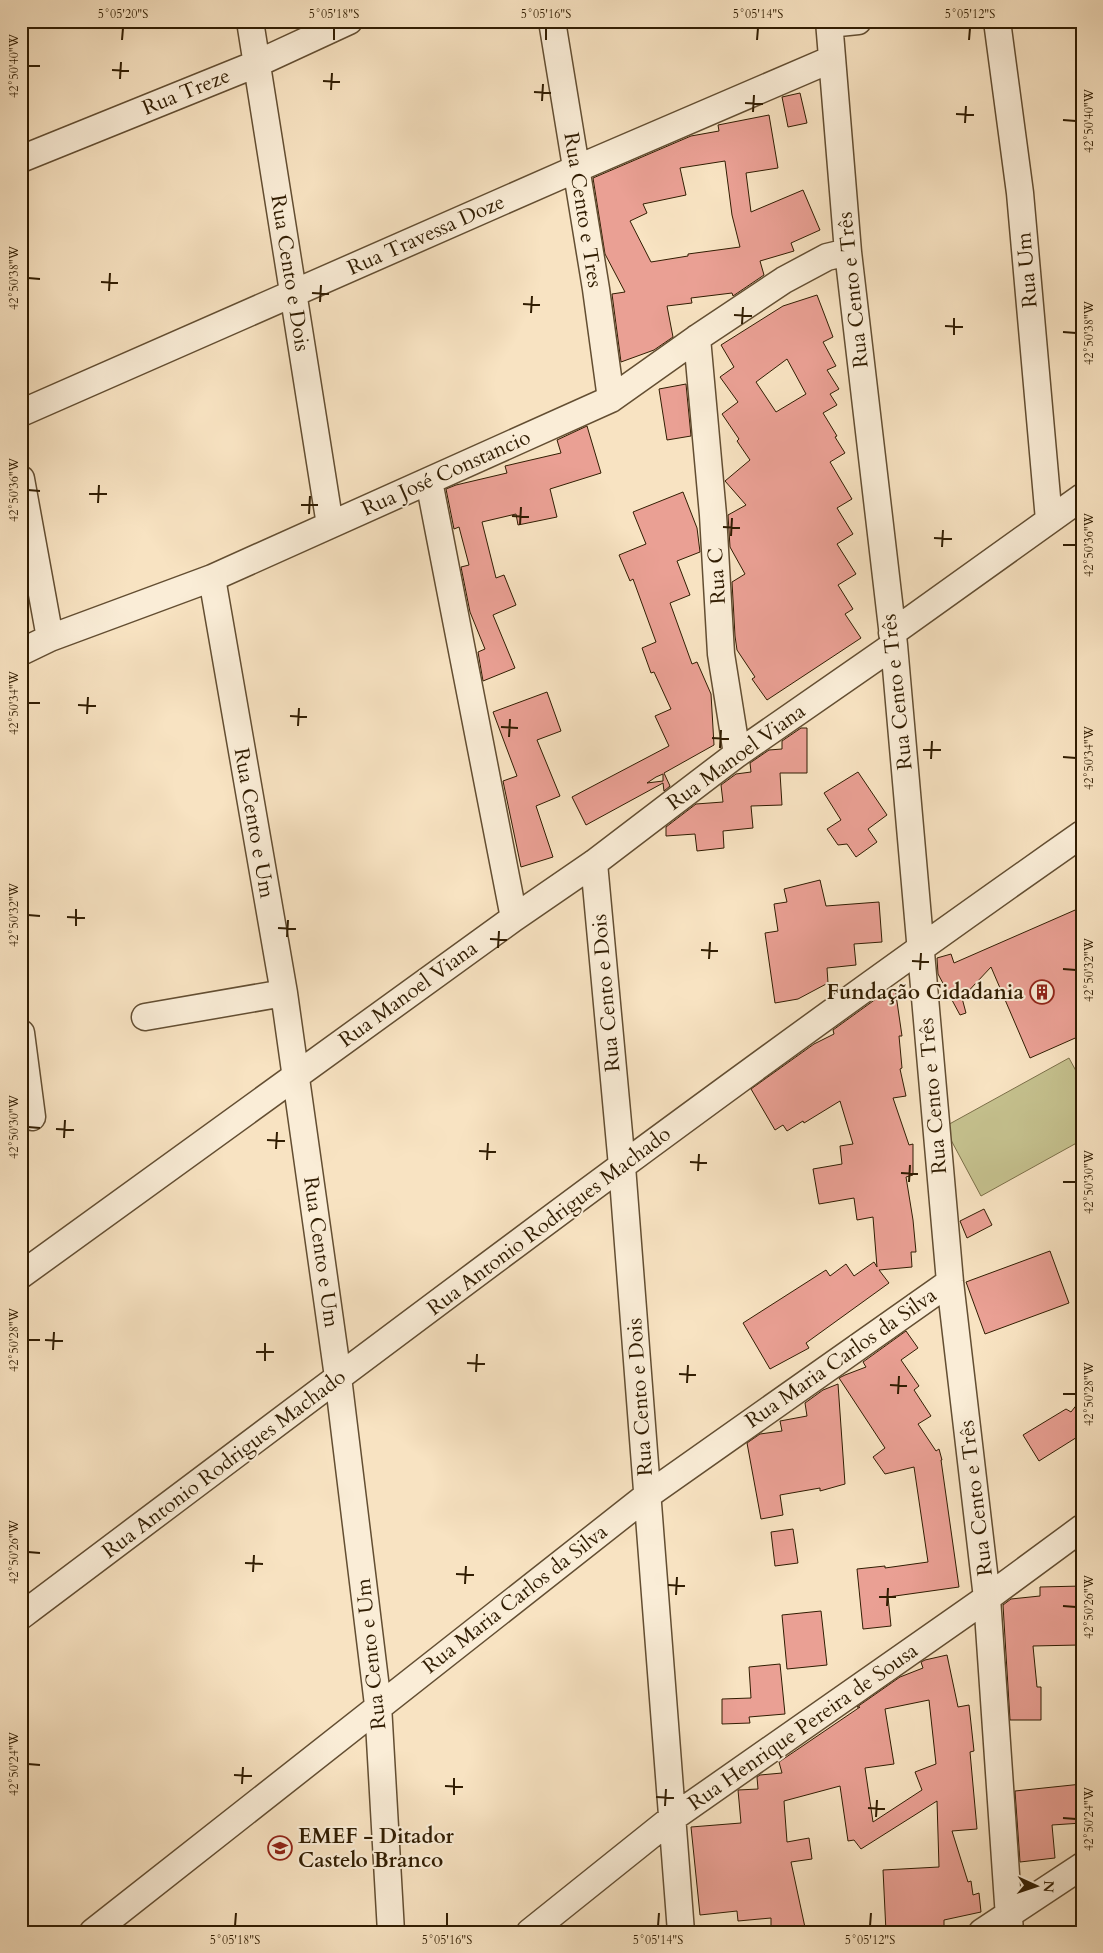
<svg xmlns="http://www.w3.org/2000/svg" width="1103" height="1953" font-family="Cardo,serif">
  <style>
    .green { fill: #c5c18e; stroke: #7b6f48 }
    .building { fill: #eaa094; stroke: #311d02; fill-rule: evenodd }
    .lines { fill: none; stroke-linecap: round; stroke-linejoin: round }
    .minor-casing { stroke: #634e32; stroke-width: 29 }
    .minor { stroke: #faedd7; stroke-width: 26 }
    .ticks { fill: none; stroke: #311d02; stroke-width: 2 }
    .labels { text-anchor: middle; dominant-baseline: central; stroke-width: 4; stroke-linejoin: round; paint-order: stroke }
    .street-label { font-size: 21px; fill: #311d02; stroke: #faedd7 }
    .poi-label { font-size: 21px; font-weight: bold; fill: #311d02; stroke: #faedd7; text-anchor: end }
    .neatline { fill: none; stroke: #311d02; stroke-width: 2 }
    .ticks-label { font-size: 12px; text-anchor: middle; fill: #311d02 }
  </style>
  <rect width="100%" height="100%" fill="#f8e3c2"/>
  <filter id="stains"><feTurbulence type="fractalNoise" baseFrequency=".004" numOctaves="4"/><feColorMatrix values="0 0 0 0 .2 0 0 0 0 .09 0 0 0 0 .02 0 0 0 .5 -.17"/></filter>
  <radialGradient id="worn" r=".72"><stop offset=".6" stop-color="#630" stop-opacity="0"/><stop offset="1" stop-color="#630" stop-opacity=".3"/></radialGradient>
  <path class="green" d="M1069,1058L1082,1082V1140L981,1196L944,1127Z"/>
  <path class="building" d="M800,93L807,123L788,127L782,97Z
    M769,115L778,168L746,173L751,212L803,190L820,230L791,243L794,251L760,261L764,275L733,296L732,293L691,298L692,303L667,306L673,337L654,350L621,362L612,294L625,292L605,254L593,178L691,136L719,131L718,125ZM725,161L732,215L740,247L688,254V256L651,262L630,221L647,213L643,204L686,195L680,168Z
    M817,295L833,337L823,342L836,366L827,370L839,389L830,394L837,405L823,413L837,436L835,437L845,453L830,462L852,499L837,508L853,534L837,544L856,574L838,585L853,609L845,614L861,638L767,700L752,679L755,677L737,650L735,636L732,582L745,574L730,547L728,515L746,505L725,481L750,460L737,441L739,439L722,414L738,402L720,377L734,367L721,345L783,306ZM787,359L806,394L776,412L756,382Z
    M686,384L691,436L667,440L659,389Z
    M587,426L601,473L550,489L557,517L518,525L516,514L482,522L496,578L504,575L516,605L493,615L515,668L483,681L478,652L485,649L470,612L461,567L469,565L459,527L454,529L446,489L456,485L507,473L505,466L561,453L557,440Z
    M683,492L697,528L700,552L677,561L690,595L670,603L692,664L697,662L711,694L714,745L664,773L670,786L664,791L663,783L586,825L572,797L669,746L655,716L671,709L654,672L651,673L642,648L656,642L633,579L630,581L619,555L646,544L633,512ZM663,774V781L647,783L656,777Z
    M547,692L561,731L537,740L560,796L536,806L553,857L521,867L503,781L517,776L493,712Z
    M801,728H807V773H780L782,805L751,806L753,828L723,831L724,848L697,851L695,834L666,836V827L696,804L723,802L721,785L736,774L751,772L750,763L769,750L782,749V741Z
    M858,772L887,815L868,829L877,842L856,857L847,844L838,845L827,829L841,820L824,793Z
    M820,880L826,906L879,902L882,942L854,944L856,965L827,968L828,983L798,999L775,1003L765,933L778,931L774,904L787,902L784,889Z
    M1082,907V1035L1030,1058L991,967L962,998L966,1013L960,1015L938,974L937,958L951,954L954,963Z
    M895,988L902,1036H899L902,1068L900,1069L906,1096L893,1098L909,1145L913,1144V1175L906,1177L913,1220L916,1252H911L912,1267L879,1270L889,1283L806,1343L809,1348L770,1369L743,1323L826,1270L830,1276L846,1264L854,1276L874,1262L877,1267L873,1217L857,1220L854,1198L819,1204L813,1169L842,1164L840,1146L853,1144L840,1101L804,1123L803,1121L787,1131L783,1125L775,1130L751,1089L814,1044L834,1034L833,1030L880,996Z
    M984,1209L992,1225L967,1238L960,1221Z
    M1050,1251L1069,1303L985,1334L966,1282Z
    M906,1331L918,1348L901,1360L919,1386L914,1390L931,1416L918,1424L936,1451L939,1449L942,1460H941L959,1587L888,1597L891,1626L863,1629L857,1569L885,1566V1568L928,1562L914,1467L885,1474L873,1457L885,1448L839,1378L845,1375L866,1367L863,1362Z
    M838,1384L845,1484L820,1491V1488L780,1495L783,1515L761,1519L747,1443L760,1434L782,1431L780,1421L807,1416L805,1403L823,1390Z
    M1082,1398V1434L1039,1461L1023,1435L1066,1409L1071,1412Z
    M793,1529L798,1563L775,1566L771,1532Z
    M1082,1586V1608H1078L1079,1645L1033,1646L1037,1687H1041V1720H1010L1003,1605L1011,1599L1040,1596V1587Z
    M821,1611L827,1665L787,1669L782,1615Z
    M947,1655L958,1707L969,1705L974,1751L970,1752L977,1829L952,1831L968,1882L971,1881L973,1895L979,1893L981,1912L944,1920V1932H886L883,1870L939,1867L937,1801L861,1849L854,1840L848,1841L840,1786L784,1801L787,1842L809,1838L812,1859L791,1862L806,1932H771V1918L738,1921L737,1911L700,1915L691,1827L741,1823L738,1790L758,1789L757,1777L760,1775L782,1773L779,1762L860,1707H857L900,1677L923,1668L921,1662L925,1660ZM929,1700L936,1764L915,1772L922,1790L873,1822L865,1768L894,1764L885,1709Z
    M780,1664L785,1714L749,1717L750,1723L722,1724V1699L751,1698L749,1667Z
    M1082,1784V1823L1052,1825L1055,1858L1020,1862L1015,1791Z"/>
  <g class="lines">
    <g class="minor-casing">
      <path id="minor" d="M250,21L330,525
        M552,21L596,289L611,399
        M829,21L848,252L894,645L950,1282L987,1598L1010,1932
        M997,21L1020,193L1049,520
        M829,24L858,21
        M21,159L256,64L349,21
        M697,338L713,515L721,654L737,754
        M21,413L576,169L832,59
        M21,479L50,638
        M429,481L514,918
        M212,578L284,993L338,1377L378,1705L391,1932
        M892,633L1082,497
        M21,652L50,638L212,578L611,399L697,338L784,280L827,257L848,252
        M594,863L622,1166L681,1932
        M145,1017L284,993
        M21,1033L32,1117
        M21,1275L514,918L594,863L737,754L894,645
        M21,1616C372,1352 722,1086 1082,834
        M93,1932L648,1495L950,1282
        M530,1932L671,1819L987,1598L1082,1528
        M982,1932L1082,1866"/>
    </g>
    <use href="#minor" class="minor"/>
  </g>
  <path class="ticks" d="M122,40L123,28M334,40V28M546,40V28M757,40L758,28M969,40L970,28M28,66H40M112,70L129,71M120,79L121,62M323,81L340,82M331,90L332,73M534,92L551,93M542,101L543,84M745,103L763,104M753,112L754,95M956,114L974,115M1063,120L1076,121M965,123L966,106M28,278L40,279M101,282L118,283M109,291L110,273M312,293L329,294M320,302L321,285M523,304L540,305M531,313L532,296M734,315L752,316M742,324L743,307M945,326L963,327M1063,332L1076,333M954,335V318M28,490L40,491M89,494H107M98,503L99,485M301,505H318M309,514L310,496M512,516L529,517M520,525L521,507M723,527L740,528M731,536L732,518M934,538L952,539M1063,545H1076M942,547L943,530M28,703H40M78,705L96,706M87,714L88,697M290,716L307,717M298,726L299,708M501,727L518,728M509,737L510,719M712,738L729,739M720,748L721,730M923,750H941M1063,757L1076,758M931,759L932,741M28,915L40,916M67,917L85,918M76,926V909M278,928L296,929M287,937L288,920M490,939L507,940M498,948L499,931M701,950L718,951M709,959L710,942M912,961L929,962M1063,969L1076,970M920,970L921,953M28,1127L40,1128M56,1129L74,1130M64,1138L65,1120M267,1140L285,1141M276,1149L277,1132M479,1151L496,1152M487,1160L488,1143M690,1162L707,1163M698,1171L699,1154M901,1173L918,1174M909,1182L910,1165M1063,1182H1076M28,1340H40M45,1340L63,1341M53,1350L54,1332M256,1352H274M265,1361V1343M467,1363L485,1364M476,1372L477,1354M679,1374L696,1375M687,1383L688,1365M890,1385L907,1386M898,1394L899,1376M1063,1394H1076M28,1552L40,1553M245,1563L263,1564M253,1572L254,1555M456,1574L474,1575M465,1584L466,1566M668,1585L685,1586M676,1595L677,1577M879,1597H896M887,1606L888,1588M1063,1606L1076,1607M28,1764L40,1765M234,1775L252,1776M242,1784L243,1767M445,1786L463,1787M454,1795V1778M656,1797L674,1798M665,1806L666,1789M868,1808L885,1809M876,1817L877,1800M1063,1818L1076,1819M235,1926L236,1913M447,1926V1913M658,1926L659,1913M870,1926L871,1913"/>
  <defs>
    <g id="building-ring" transform="scale(1.25)"><circle r="9.5" fill="#faedd7" stroke="#8f2418" stroke-width="1.5"/><path d="M-4-6H4V6H1V3H-1V6H-4ZM-2.5-4.3h1.7v1.8h-1.7ZM.8-4.3h1.7v1.8H.8ZM-2.5-1h1.7V.8h-1.7ZM.8-1h1.7V.8H.8Z" fill="#8f2418"/></g>
    <g id="school-ring" transform="scale(1.25)"><circle r="9.5" fill="#faedd7" stroke="#8f2418" stroke-width="1.5"/><path d="M0-5L7-2L0 1L-7-2ZM-4 1L0 2.5L4 1V4Q0 6-4 4Z" fill="#8f2418"/></g>
  </defs>
  <g fill-rule="evenodd">
    <use href="#building-ring" x="1042" y="992"/>
    <use href="#school-ring" x="280" y="1848"/>
  </g>
  <g class="labels">
    <g class="street-label">
      <text transform="translate(186 92) rotate(-22)">Rua Treze</text>
      <text transform="translate(583 210) rotate(81)">Rua Cento e Tres</text>
      <text transform="translate(426 235) rotate(-24)">Rua Travessa Doze</text>
      <text transform="translate(1027 270) rotate(-95)">Rua Um</text>
      <text transform="translate(290 273) rotate(81)">Rua Cento e Dois</text>
      <text transform="translate(853 290) rotate(-96)">Rua Cento e Três</text>
      <text transform="translate(446 473) rotate(-24)">Rua José Constancio</text>
      <text transform="translate(717 576) rotate(-93)">Rua C</text>
      <text transform="translate(897 692) rotate(-96)">Rua Cento e Três</text>
      <text transform="translate(736 757) rotate(-36)">Rua Manoel Viana</text>
      <text transform="translate(254 823) rotate(80)">Rua Cento e Um</text>
      <text transform="translate(606 993) rotate(-95)">Rua Cento e Dois</text>
      <text transform="translate(408 994) rotate(-36)">Rua Manoel Viana</text>
      <text transform="translate(933 1096) rotate(-95)">Rua Cento e Três</text>
      <text transform="translate(549 1221) rotate(-37)">Rua Antonio Rodrigues Machado</text>
      <text transform="translate(321 1252) rotate(82)">Rua Cento e Um</text>
      <text transform="translate(841 1358) rotate(-35)">Rua Maria Carlos da Silva</text>
      <text transform="translate(640 1397) rotate(-94)">Rua Cento e Dois</text>
      <text transform="translate(224 1464) rotate(-37)">Rua Antonio Rodrigues Machado</text>
      <text transform="translate(976 1498) rotate(-97)">Rua Cento e Três</text>
      <text transform="translate(515 1599) rotate(-38)">Rua Maria Carlos da Silva</text>
      <text transform="translate(371 1654) rotate(-96)">Rua Cento e Um</text>
      <text transform="translate(803 1727) rotate(-35)">Rua Henrique Pereira de Sousa</text>
    </g>
    <g class="poi-label">
      <text x="1024" y="992">Fundação Cidadania</text>
      <text x="298" y="1836" text-anchor="start">EMEF - Ditador<tspan x="298" dy="24">Castelo Branco</tspan></text>
    </g>
  </g>
  <rect width="1103" height="1953" fill="none" stroke="#f8e3c2" stroke-width="55"/>
  <g transform="translate(1036 1886) rotate(93)" stroke="#faedd7" stroke-width="4" paint-order="stroke">
  <path d="M0-4L9 19L0 12L-9 19Z" fill="#311d02"/>
  <text y="-8" font-size="14" font-weight="bold" text-anchor="middle" fill="#311d02">N</text>
  </g>
  <rect x="28" y="28" width="1048" height="1898" class="neatline"/>
  <g class="ticks-label">
    <text x="123" y="18">5°05'20"S</text>
    <text x="334" y="18">5°05'18"S</text>
    <text x="546" y="18">5°05'16"S</text>
    <text x="758" y="18">5°05'14"S</text>
    <text x="970" y="18">5°05'12"S</text>
    <text transform="translate(14 66) rotate(-90)" y="4">42°50'40"W</text>
    <text transform="translate(1089 121) rotate(-90)" y="4">42°50'40"W</text>
    <text transform="translate(14 278) rotate(-90)" y="4">42°50'38"W</text>
    <text transform="translate(1089 333) rotate(-90)" y="4">42°50'38"W</text>
    <text transform="translate(14 490) rotate(-90)" y="4">42°50'36"W</text>
    <text transform="translate(1089 545) rotate(-90)" y="4">42°50'36"W</text>
    <text transform="translate(14 703) rotate(-90)" y="4">42°50'34"W</text>
    <text transform="translate(1089 758) rotate(-90)" y="4">42°50'34"W</text>
    <text transform="translate(14 915) rotate(-90)" y="4">42°50'32"W</text>
    <text transform="translate(1089 970) rotate(-90)" y="4">42°50'32"W</text>
    <text transform="translate(14 1127) rotate(-90)" y="4">42°50'30"W</text>
    <text transform="translate(1089 1182) rotate(-90)" y="4">42°50'30"W</text>
    <text transform="translate(14 1340) rotate(-90)" y="4">42°50'28"W</text>
    <text transform="translate(1089 1394) rotate(-90)" y="4">42°50'28"W</text>
    <text transform="translate(14 1552) rotate(-90)" y="4">42°50'26"W</text>
    <text transform="translate(1089 1607) rotate(-90)" y="4">42°50'26"W</text>
    <text transform="translate(14 1764) rotate(-90)" y="4">42°50'24"W</text>
    <text transform="translate(1089 1819) rotate(-90)" y="4">42°50'24"W</text>
    <text x="235" y="1944">5°05'18"S</text>
    <text x="447" y="1944">5°05'16"S</text>
    <text x="658" y="1944">5°05'14"S</text>
    <text x="870" y="1944">5°05'12"S</text>
  </g>
  <rect width="100%" height="100%" filter="url(#stains)"/>
  <rect width="100%" height="100%" fill="url(#worn)"/>
</svg>
